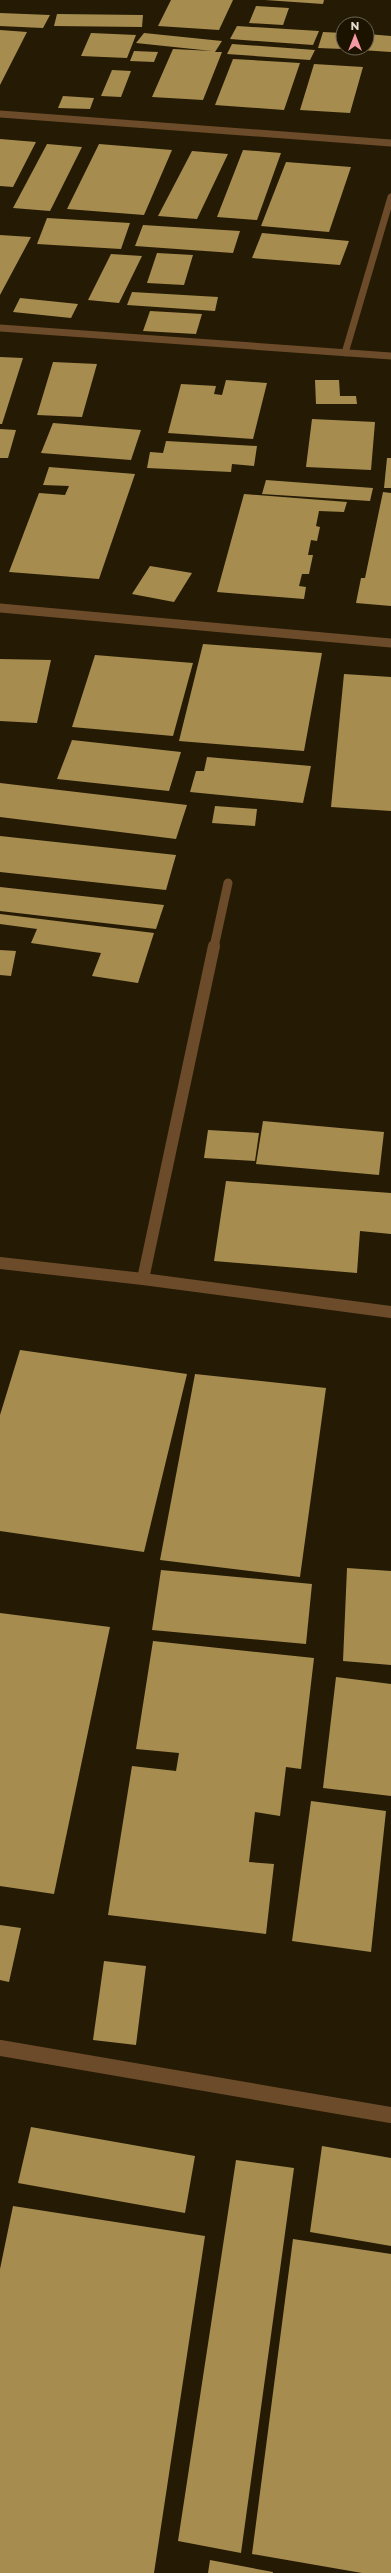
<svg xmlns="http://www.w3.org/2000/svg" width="391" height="2573" font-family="Montserrat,sans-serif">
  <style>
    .building { fill: #a78c50 }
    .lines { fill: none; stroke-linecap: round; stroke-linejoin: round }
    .street-far3 { stroke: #6c4b2a; stroke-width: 7 }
    .street-far2 { stroke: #6c4b2a; stroke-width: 9 }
    .street-far1 { stroke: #6c4b2a; stroke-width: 12 }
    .street { stroke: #6c4b2a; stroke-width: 16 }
  </style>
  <rect width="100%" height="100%" fill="#251b04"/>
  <path class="building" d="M171,0H233L219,30L158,26Z
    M265,0H324L323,4Z
    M256,6L289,8L283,25L249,23Z
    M0,13L50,15L43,28L0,26Z
    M57,14L143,15L142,27L54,26Z
    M237,26L319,31L313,45L230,39Z
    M0,30L27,32L0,85Z
    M323,32L343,33V49L318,48Z
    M91,33L136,35L127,58L81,56Z
    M144,33L222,41L215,52H222L203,100L152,97L173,49L212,51L136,43Z
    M367,34L391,36V52L346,49L367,48Z
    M232,44L315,50L310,60L227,54Z
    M134,51L158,52L154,62L130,61Z
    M233,59L300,63L284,110L215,105Z
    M314,64L363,67L350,113L300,110Z
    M112,70L131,71L121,97L101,96Z
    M63,96L94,98L90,109L58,108Z
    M0,139L36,142L13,187L0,186Z
    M47,144L82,147L50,211L13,208Z
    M99,144L172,150L144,215L67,209Z
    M243,150L281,153L257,220L217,217Z
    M192,151L228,154L197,219L158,216Z
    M286,162L351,167L329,232L261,226Z
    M47,218L130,223L121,249L37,244Z
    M143,225L240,231L233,253L135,246Z
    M262,233L349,241L340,265L252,258Z
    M0,235L31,237L0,295Z
    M157,253L193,255L184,285L147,283Z
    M111,254L142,256L119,303L88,300Z
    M132,292L218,297L215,311L127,305Z
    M20,298L78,304L71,318L13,312Z
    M150,311L202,314L196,334L143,331Z
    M0,357L23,358L2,424H0Z
    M53,362L97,364L82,417L37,415Z
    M226,380L267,383L253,439L168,433L181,384L216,386L214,394L222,395Z
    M315,380H339L340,396H356L357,404H316Z
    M312,419L375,422L371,470L306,467Z
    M53,423L141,430L131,460L41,453Z
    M0,429L16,430L8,458H0Z
    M166,441L257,446L254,466L232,464L231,472L147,468L150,452L163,453Z
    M387,458H391V488H384Z
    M49,467L135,474L99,579L9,572L39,493L65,495L69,486L43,485Z
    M266,480L373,488L370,501L262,494Z
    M383,492L391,493V606L356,603L361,578H365Z
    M244,494L347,502L344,512L319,511L316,526L320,527L317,541L311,540L308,555H313L309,574H302L299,586L306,587L304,599L217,592Z
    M150,566L192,573L174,602L132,594Z
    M203,644L322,653L304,751L179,741Z
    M95,655L193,663L173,736L72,727Z
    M0,659L51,660L37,723L0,721Z
    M344,674L391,677V811L331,807Z
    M72,740L181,752L169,791L57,779Z
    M207,757L311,766L303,803L190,792L196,771H204Z
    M0,783L187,805L176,839L0,817Z
    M215,806L257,809L255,826L212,823Z
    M0,836L176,855L166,890L0,872Z
    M0,887L164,905L156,929L0,911Z
    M0,914L154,933L138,983L92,976L101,953L31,943L37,929L0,924Z
    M0,950L16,951L11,976L0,975Z
    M263,1121L384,1132L379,1175L256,1164Z
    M208,1130L259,1133L255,1161L204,1158Z
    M226,1181L391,1193V1234L360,1231L357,1273L214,1261Z
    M20,1350L187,1374L144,1552L0,1531V1415Z
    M195,1374L326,1388L300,1577L160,1560Z
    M347,1568L391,1571V1665L343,1661Z
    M161,1570L312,1584L306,1644L152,1630Z
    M0,1613L110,1627L54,1894L0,1886Z
    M153,1641L314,1658L301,1769L286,1767L280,1816L255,1812L249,1862L274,1864L266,1934L108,1915L132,1766L176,1771L179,1753L136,1749Z
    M336,1677L391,1684V1796L323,1788Z
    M311,1801L386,1811L371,1952L292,1941Z
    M0,1925L21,1928L9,1982L0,1980Z
    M104,1961L146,1966L136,2045L93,2040Z
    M31,2127L195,2156L185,2213L18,2183Z
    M322,2146L391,2158V2246L310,2232Z
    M236,2160L294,2168L241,2553L178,2541Z
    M13,2206L205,2236L154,2573H0V2269Z
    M293,2239L391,2254V2573H362L252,2554Z
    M210,2560L273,2572V2573H208Z"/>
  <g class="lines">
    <path class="street-far3" d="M0,114L391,143
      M0,328L391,356
      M345,353L391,197"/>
    <path class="street-far2" d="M0,608L391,643
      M214,947L228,883"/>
    <path class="street-far1" d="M0,1263L143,1279L391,1312
      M143,1279L214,946"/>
    <path class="street" d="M0,2048L391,2115"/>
  </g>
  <g transform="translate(355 36)"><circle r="19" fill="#1c1200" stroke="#6c6453"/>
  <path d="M0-3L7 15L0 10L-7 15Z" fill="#f49aa6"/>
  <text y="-6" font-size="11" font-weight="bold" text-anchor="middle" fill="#e5ded0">N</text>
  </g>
</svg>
